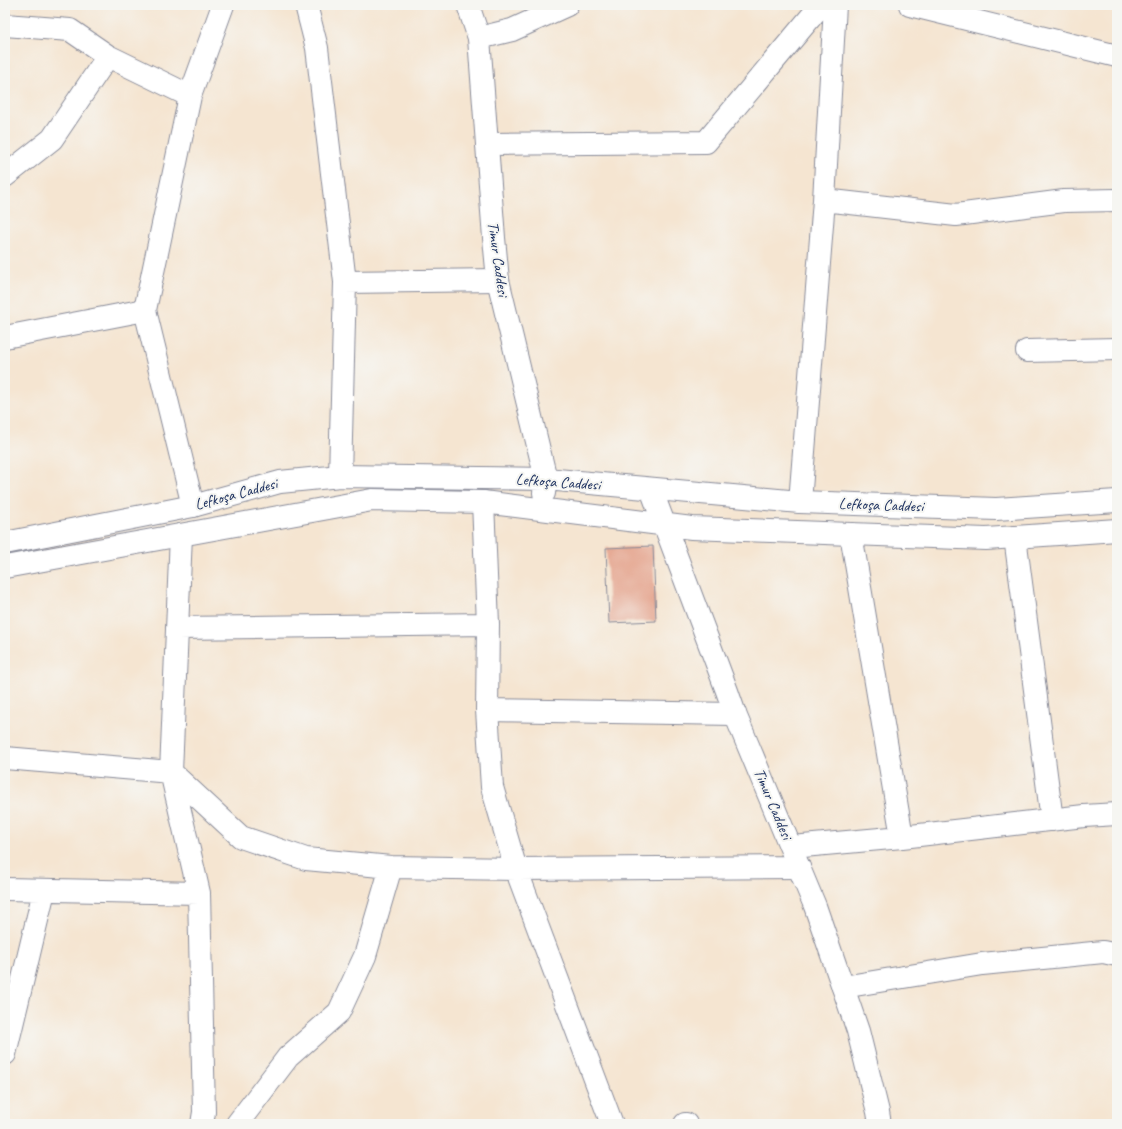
<svg xmlns="http://www.w3.org/2000/svg" width="1122" height="1129" font-family="Caveat,sans-serif">
  <style>
    .building { fill: #e6ab96 }
    .lines { fill: none; stroke-linecap: round; stroke-linejoin: round }
    .minor-casing { stroke: #888a98; stroke-width: 24 }
    .tertiary-casing { stroke: #888a98; stroke-width: 24 }
    .minor { stroke: #fff; stroke-width: 22 }
    .tertiary { stroke: #fff; stroke-width: 22 }
    .labels { text-anchor: middle; dominant-baseline: central; stroke-width: 4; stroke-linejoin: round; paint-order: stroke }
    .street-label { font-size: 16px; fill: #1b2f5e; stroke: #f6f6f2 }
  </style>
  <rect width="100%" height="100%" fill="#f6f6f2"/>
  <filter id="ink" filterUnits="userSpaceOnUse"><feTurbulence type="fractalNoise" baseFrequency=".025" numOctaves="2"/><feDisplacementMap in="SourceGraphic" scale="8" xChannelSelector="R" yChannelSelector="G"/><feConvolveMatrix kernelMatrix="1 2 1 2 8 2 1 2 1" color-interpolation-filters="sRGB"/></filter>
  <filter id="wash" filterUnits="userSpaceOnUse"><feTurbulence type="fractalNoise" baseFrequency=".012" numOctaves="4" result="noise"/><feDisplacementMap in="SourceGraphic" scale="16" xChannelSelector="R" yChannelSelector="G"/><feGaussianBlur stdDeviation="0.9" result="paint"/><feColorMatrix in="noise" values="0 0 0 0 0 0 0 0 0 0 0 0 0 0 0 0 0 1.4 0 .05"/><feComposite in="paint" operator="in"/></filter>
  <g filter="url(#wash)">
    <rect width="100%" height="100%" fill="#f5e5d1"/>
    <g id="blocks">
      <path class="building" d="M653,546L656,621L609,623L606,548Z"/>
    </g>
  </g>
  <g filter="url(#ink)">
    <use href="#blocks" fill-opacity="0" stroke="#888a98" stroke-width="1"/>
    <g class="lines">
      <g class="minor-casing">
        <path id="minor" d="M306,5L317,48L345,282L340,476
          M910,5L1117,56
          M5,25L70,30L108,56
          M479,38L512,30L567,5
          M487,144L706,142L821,5
          M5,176L52,139L108,56L190,96
          M824,200L956,215L1064,201L1117,200
          M345,282L498,280
          M5,337L145,310
          M1027,351L1117,349
          M483,502L488,624L487,710L492,787L516,869L612,1124
          M800,502L824,200L835,5
          M193,506L145,310L190,96L223,5
          M851,534L902,837
          M181,535L171,772L199,893L204,1112L202,1124
          M1015,537L1052,820
          M177,628L488,624
          M487,710L735,714
          M5,758L171,772L241,837L306,859L391,867L516,869L799,867
          M792,847L902,837L1084,816L1117,814
          M5,889L199,893
          M843,987L982,964L1103,952L1117,955
          M5,1054L44,891
          M237,1124L288,1057L339,1012L365,956L391,867
          M685,1124H686"/>
      </g>
      <g class="tertiary-casing">
        <path id="tertiary" d="M468,5L479,38L494,238L498,280L546,479L544,493
          M651,489L727,691L735,714L815,906L858,1031L878,1112L880,1124
          M5,543L193,506L280,482L340,476L546,479L800,502L996,509L1117,501
          M5,567L372,500L483,502L692,528L986,539L1117,530"/>
      </g>
      <use href="#minor" class="minor"/>
      <use href="#tertiary" class="tertiary"/>
    </g>
  </g>
  <g class="labels">
    <g class="street-label">
      <text transform="translate(498 259) rotate(82)">Timur Caddesi</text>
      <text transform="translate(558 482) rotate(4)">Lefkoşa Caddesi</text>
      <text transform="translate(236 494) rotate(-15)">Lefkoşa Caddesi</text>
      <text transform="translate(881 505) rotate(2)">Lefkoşa Caddesi</text>
      <text transform="translate(773 804) rotate(67)">Timur Caddesi</text>
    </g>
  </g>
  <rect width="1122" height="1129" fill="none" stroke="#f6f6f2" stroke-width="20"/>
</svg>
